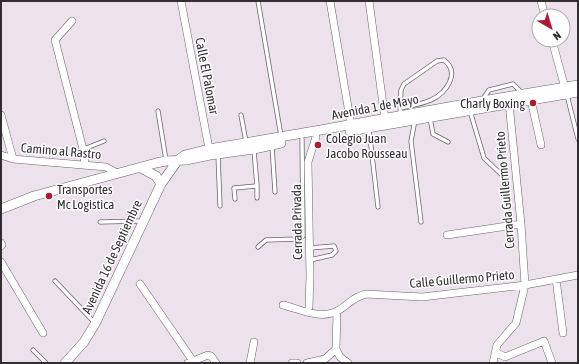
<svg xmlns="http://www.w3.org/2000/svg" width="579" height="364" font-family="'Asap Condensed',sans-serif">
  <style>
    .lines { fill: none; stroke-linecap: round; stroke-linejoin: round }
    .service-casing { stroke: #6b626a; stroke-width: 5 }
    .minor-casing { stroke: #6b626a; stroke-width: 8 }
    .secondary-casing { stroke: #6b626a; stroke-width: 10 }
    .service { stroke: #fff; stroke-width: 3.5 }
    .minor { stroke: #fff; stroke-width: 7 }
    .secondary { stroke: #fff; stroke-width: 9 }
    .poi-dot { fill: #ae1935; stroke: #fff; stroke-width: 1.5 }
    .labels { text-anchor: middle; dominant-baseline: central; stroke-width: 3; stroke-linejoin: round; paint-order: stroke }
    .street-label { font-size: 13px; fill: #312d31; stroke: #fff }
    .poi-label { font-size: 13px; fill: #312d31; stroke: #fff; text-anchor: start }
  </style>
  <rect width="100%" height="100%" fill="#ece2eb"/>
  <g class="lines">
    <g class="service-casing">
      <path id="service" d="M258,1L281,136
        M567,95L578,139
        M483,99L489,90L513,84L522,93
        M158,111L166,160
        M470,111L484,158L504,177
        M241,115L246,142
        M400,115L401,90L404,84L437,61L444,60C461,73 446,93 431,100C422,104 410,106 400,108
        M430,118L433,134L448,142
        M415,120L411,141L421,222
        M369,129L378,207
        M272,146L275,192
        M84,149L104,141
        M254,150L257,186V198
        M218,155L220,206
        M235,199L234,188L257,186
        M100,222L142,221
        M258,247L266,240L298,239L303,236L302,139
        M310,248L334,246L336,251L332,255L310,260
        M55,281L95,323
        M33,350L46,363"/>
    </g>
    <g class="minor-casing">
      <path id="minor" d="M181,1L210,154
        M330,1L351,125
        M369,1L385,119
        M541,1L545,16
        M72,21L55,40L83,149L85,165
        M552,40L566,92
        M531,100L541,145
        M1,115L13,159
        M1,155L13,159L106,167L117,173
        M447,235L521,224
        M1,243L2,245L1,246
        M1,262L43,333
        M556,279L563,333
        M140,284L193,361
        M283,305C300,309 320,320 337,311C349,305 352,297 366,294L422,297L525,285L578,275
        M309,307L310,276L308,162L316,137
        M337,311L336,349L340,357L348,363
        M495,352L505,357L544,341L552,363
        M188,363L208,355L211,356L216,363
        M250,363L254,342
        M292,363H297
        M307,363L325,359L336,349
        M493,363L497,345L516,323L525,285L521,224L509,103"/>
    </g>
    <g class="secondary-casing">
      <path id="secondary" d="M350,131L578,92
        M141,168L156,176L161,184
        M1,209L34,196L156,163L166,161L186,160L210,155L254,149L281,143
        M65,363L84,342L95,324L161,184L178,160L185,155L209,149L315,131L482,101L578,85"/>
    </g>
    <use href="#service" class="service"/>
    <use href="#minor" class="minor"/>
    <use href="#secondary" class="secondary"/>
  </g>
  <g class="poi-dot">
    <circle cx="533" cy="103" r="4"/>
    <circle cx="318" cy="145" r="4"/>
    <circle cx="49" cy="196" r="4"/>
  </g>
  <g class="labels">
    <g class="street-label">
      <text transform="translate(207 76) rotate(79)">Calle El Palomar</text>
      <text transform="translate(375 107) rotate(-11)">Avenida 1 de Mayo</text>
      <text transform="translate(61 151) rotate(5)">Camino al Rastro</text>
      <text transform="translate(505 190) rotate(-95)">Cerrada Guillermo Prieto</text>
      <text transform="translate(297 222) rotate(-91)">Cerrada Privada</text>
      <text transform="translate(112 257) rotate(-65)">Avenida 16 de Septiembre</text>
      <text transform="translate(462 279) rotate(-5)">Calle Guillermo Prieto</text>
    </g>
    <g class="poi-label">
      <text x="525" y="103" text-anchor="end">Charly Boxing</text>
      <text x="326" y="138">Colegio Juan<tspan x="326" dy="15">Jacobo Rousseau</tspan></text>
      <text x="57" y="189">Transportes<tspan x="57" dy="15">Mc Logistica</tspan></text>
    </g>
  </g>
  <rect width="579" height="364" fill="none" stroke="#312d31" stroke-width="4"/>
  <g transform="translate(551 28) rotate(142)"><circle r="19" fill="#ffffff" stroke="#adabad"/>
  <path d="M0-3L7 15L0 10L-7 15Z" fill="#ae1935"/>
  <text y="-6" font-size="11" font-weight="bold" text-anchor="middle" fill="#312d31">N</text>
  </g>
</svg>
